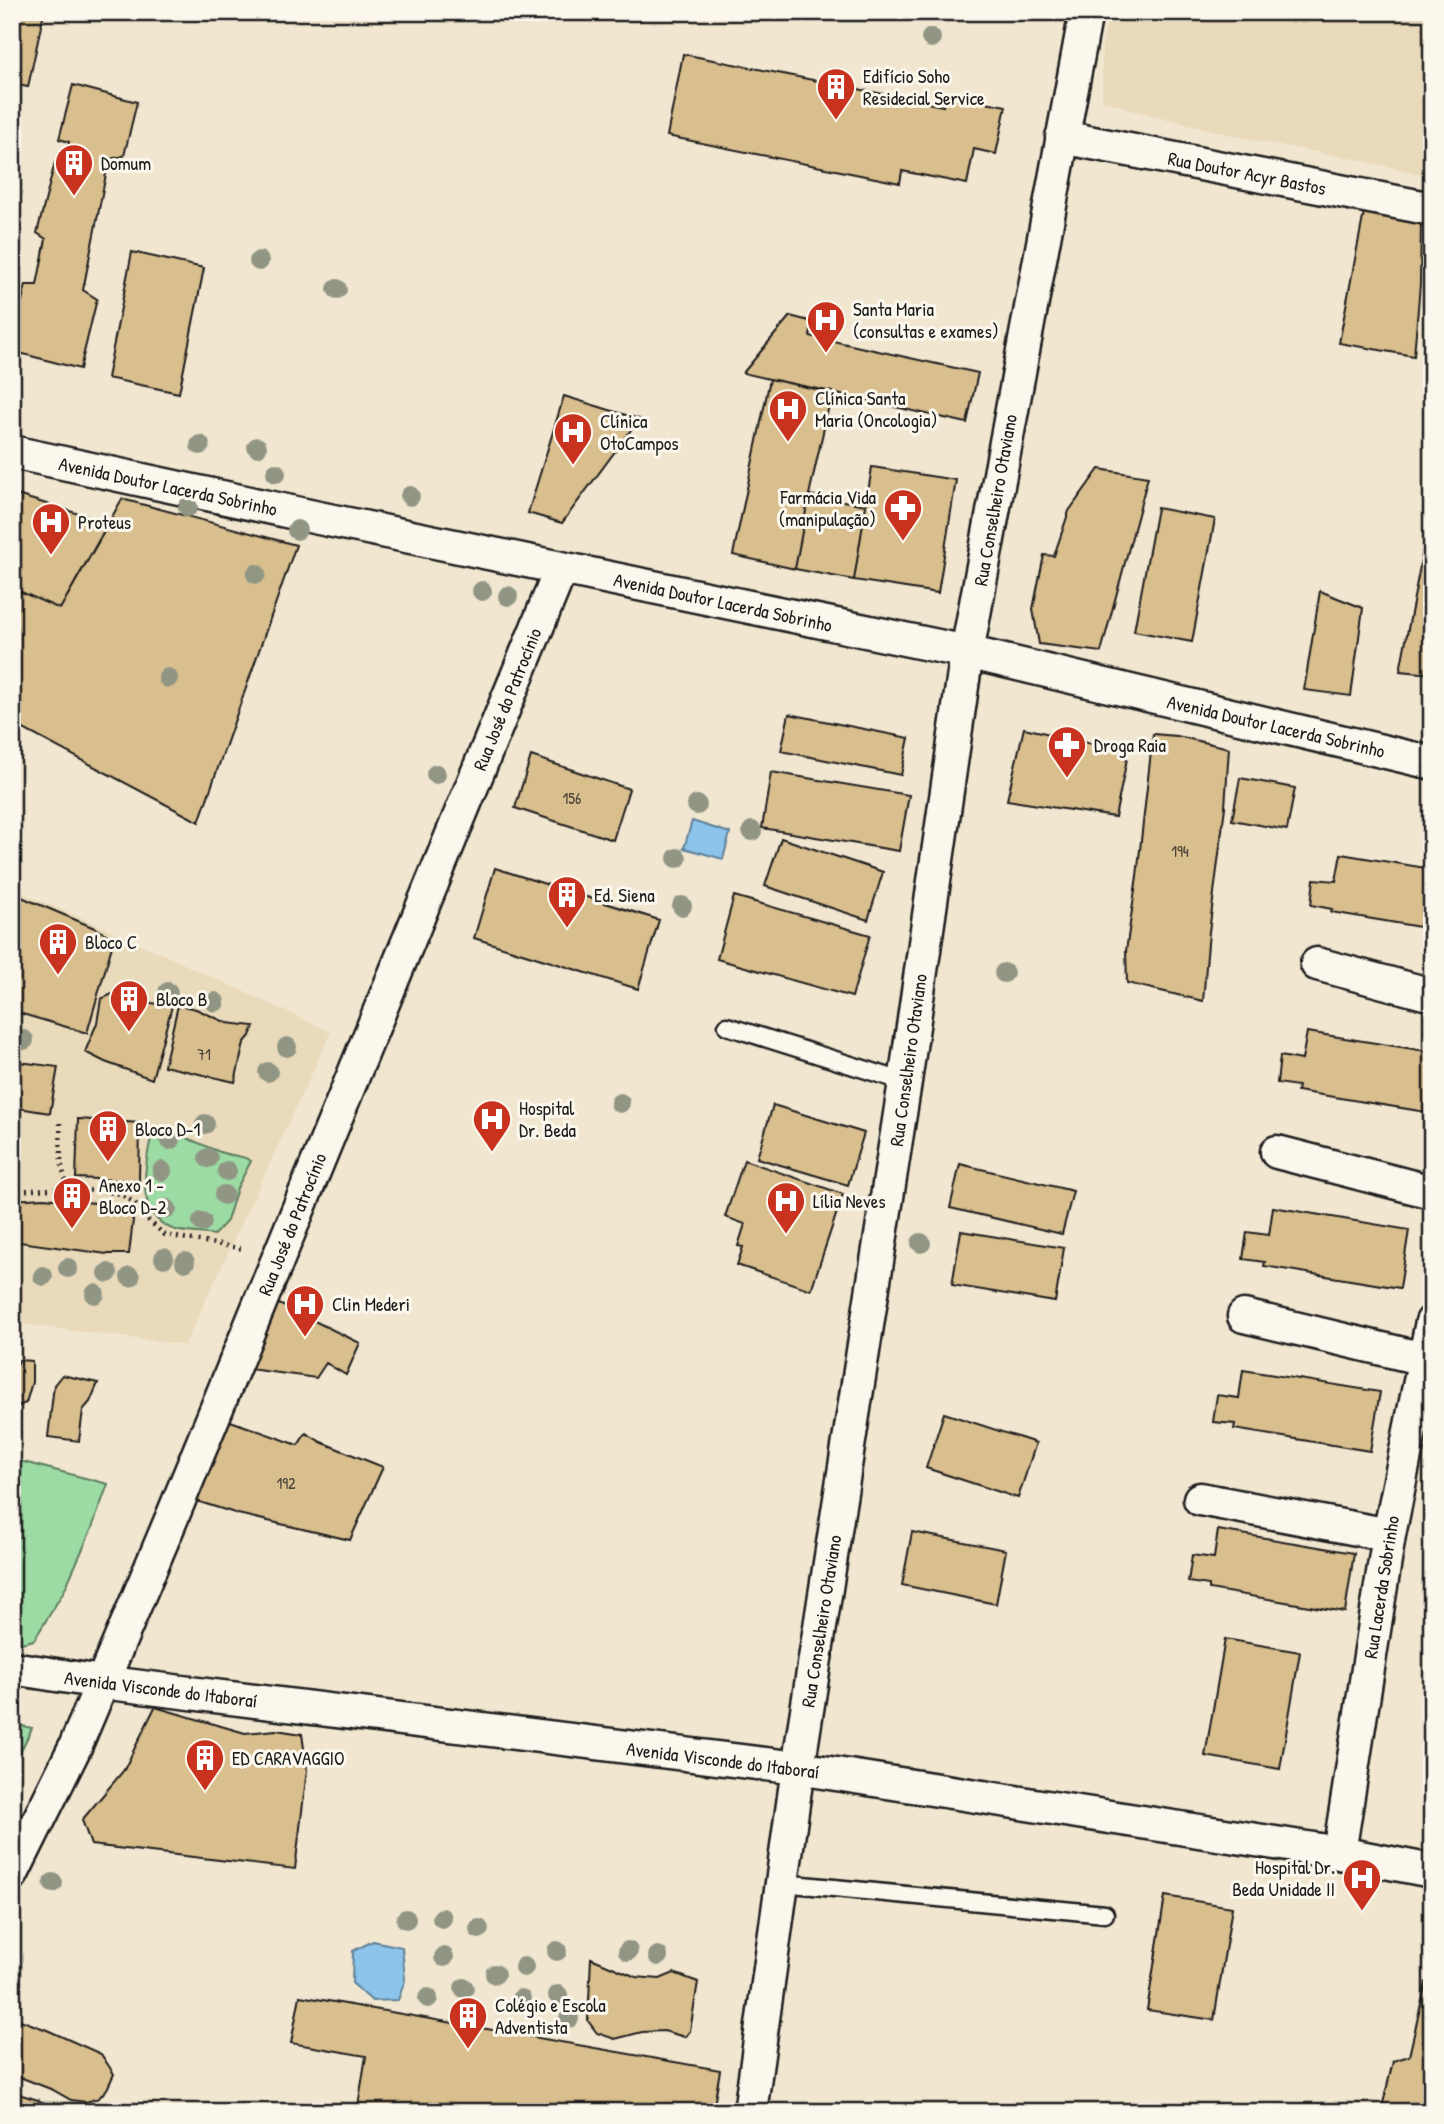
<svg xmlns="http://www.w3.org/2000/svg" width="1444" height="2124" font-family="'Patrick Hand',sans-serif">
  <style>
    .built { fill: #eadabc }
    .green { fill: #9cdba4; stroke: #5c7c60; stroke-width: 2 }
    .water { fill: #8cc4eb; stroke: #5f8198; stroke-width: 2 }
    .building { fill: #d9be8e; stroke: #1c1c1c; stroke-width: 2 }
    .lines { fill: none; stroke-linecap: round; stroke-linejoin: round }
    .lane-casing { stroke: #1c1c1c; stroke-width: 21 }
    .street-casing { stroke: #1c1c1c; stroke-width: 37 }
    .path { stroke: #1c1c1c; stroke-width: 4.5; stroke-dasharray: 2 5; stroke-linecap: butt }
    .lane { stroke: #fbf7ec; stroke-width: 16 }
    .street { stroke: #fbf7ec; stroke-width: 32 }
    .tree { fill: #919684 }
    .labels { text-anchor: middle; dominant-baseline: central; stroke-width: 6; stroke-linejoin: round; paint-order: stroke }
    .number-label { font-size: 16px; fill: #4b4438 }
    .poi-label { font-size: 19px; fill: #1c1c1c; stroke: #fbf7ec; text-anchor: start }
    .street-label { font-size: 19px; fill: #1c1c1c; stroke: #fbf7ec }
  </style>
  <rect width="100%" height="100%" fill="#f1e6d0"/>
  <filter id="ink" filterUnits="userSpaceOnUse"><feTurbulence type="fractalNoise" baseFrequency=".0143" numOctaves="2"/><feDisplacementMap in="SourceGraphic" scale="14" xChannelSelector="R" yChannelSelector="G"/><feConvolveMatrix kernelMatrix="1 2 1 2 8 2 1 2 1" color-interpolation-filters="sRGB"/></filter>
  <g filter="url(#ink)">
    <path class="built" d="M1109,12H1432V177L1354,159L1257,141L1135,111L1102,100V45Z
      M12,889L108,929L331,1032L185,1345L12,1323Z"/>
    <path class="green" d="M152,1132C177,1130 200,1145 223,1153C232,1156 243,1155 251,1161L237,1188L227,1221L214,1235C200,1232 183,1234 170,1228C133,1212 146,1162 152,1132Z
      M12,1459L108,1484L92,1528L64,1591L34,1640L12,1645Z
      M12,1724L32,1728L12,1769Z"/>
    <path class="water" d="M692,821L730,833L723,859L684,848Z
      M373,1941L402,1947L405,1980L398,2000L372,2001L352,1983L353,1951Z"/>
    <path class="building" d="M12,12H44L28,87L12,84Z
      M683,54L943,106L945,94L1006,106L996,154L974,149L967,184L902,171L900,183L667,136Z
      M73,85L137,102L124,156L109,159L83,290L97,299L80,369L12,351V339L26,285H37L46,239L37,233L55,162L65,160L69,142L59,139Z
      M1365,207L1421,222L1420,284L1414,356L1339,343Z
      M132,252L204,268L179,393L107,378Z
      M790,316L813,322L810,336L978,373L967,423L743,373Z
      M770,379L832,392L809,495L795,569L733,555Z
      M564,396L639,419L562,523L528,513Z
      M872,467L956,480L938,593L854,580Z
      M1099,469L1148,477L1101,652L1039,644L1033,609L1044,555L1054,556L1069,511Z
      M12,494L17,495L12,515Z
      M17,495L109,523L60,609L12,588V515Z
      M809,495L866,505L854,580L795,569Z
      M122,499L296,545L199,822L12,723V588L60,609Z
      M1157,508L1215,519L1192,642L1134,631Z
      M1428,524L1432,525V674L1400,671Z
      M1320,591L1363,608L1351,696L1304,690Z
      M789,714L909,738L901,775L781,751Z
      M1024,728L1118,750L1127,759L1115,817L1007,800Z
      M1153,734L1177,736L1229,748L1225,807L1209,932L1203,1001L1127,983L1126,951L1137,876Z
      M531,756L629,789L613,840L515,808Z
      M771,772L909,795L899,851L762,828Z
      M1240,778L1295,788L1287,830L1232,820Z
      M781,838L883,872L868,920L765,886Z
      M1341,854L1432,869V929L1331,912L1332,909L1311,905L1314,879L1336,881Z
      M495,868L659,920L638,989L474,938Z
      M12,893L97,929L114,939L87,1033L12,1011Z
      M734,896L870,935L852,997L717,959Z
      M112,994L124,999L172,1006L152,1079L105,1062L85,1052L97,1023L101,999Z
      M178,1005L196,1009L227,1023L254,1026L250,1036L244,1043L235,1082L164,1066Z
      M1307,1032L1432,1052V1113L1297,1091L1298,1086L1277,1083L1280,1056L1302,1060Z
      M12,1061L58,1067L50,1113L12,1107Z
      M773,1105L864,1133L848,1185L757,1158Z
      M78,1119L140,1123L139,1181L76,1178Z
      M744,1160L843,1194L811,1290L737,1265L743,1247L738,1246L745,1224L725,1217Z
      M960,1164L1073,1191L1062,1234L950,1208Z
      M44,1198L125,1206L133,1220L129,1254H107L12,1241V1200Z
      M1273,1207L1409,1230L1400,1288L1264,1266L1265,1262L1243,1259L1247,1232L1269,1235Z
      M961,1231L1064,1248L1055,1302L952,1285Z
      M277,1303L360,1343L346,1375L326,1363L316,1378L249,1369Z
      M19,1360L32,1361V1382L26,1403L18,1406L15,1418L12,1419V1376Z
      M1243,1370L1380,1392L1370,1451L1234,1429L1235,1424L1213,1422L1217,1395L1239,1398Z
      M62,1375L98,1383L90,1402L83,1410L79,1441L48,1437L54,1385Z
      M944,1413L1036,1443L1018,1498L926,1468Z
      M222,1418L298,1445L306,1433L321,1442L383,1467L350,1540L238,1514L190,1499Z
      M1218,1530L1354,1553L1345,1612L1209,1589V1585L1188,1582L1192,1555L1214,1558Z
      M912,1532L1006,1550L996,1604L902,1585Z
      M1225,1639L1300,1652L1280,1769L1205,1756Z
      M155,1707L245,1733L276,1730L302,1734L307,1770L295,1869L91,1845L82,1820L124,1770Z
      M1165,1896L1232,1907L1214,2020L1147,2010Z
      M591,1958L636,1977L660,1979L674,1973L698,1982L690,2031L685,2037L664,2031L642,2032L615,2039L597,2033L588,2021Z
      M1426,1982H1432V2112H1381L1393,2061L1409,2056Z
      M300,1996L720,2070L713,2112H357L366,2056L291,2043Z
      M12,2017L47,2030L101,2054L114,2074L107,2089L99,2098L86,2102L71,2100L53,2090L12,2074Z
      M12,2092L38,2100L60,2112H12Z"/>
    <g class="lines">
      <g class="lane-casing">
        <path id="lane" d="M727,1026L905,1082
          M782,1883L1105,1914"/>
      </g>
      <g class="street-casing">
        <path id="street" d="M1062,137L1432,209
          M12,452L314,517L967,652L1432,763
          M1317,964L1432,995
          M1277,1152L1432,1192
          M1244,1316L1424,1359
          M1200,1499L1389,1535
          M12,1668L101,1682L798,1768L1339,1853L1432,1871
          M1339,1853L1389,1535L1432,1322
          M12,1874L75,1747L173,1515L561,569
          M750,2112L798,1768L905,1082L967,652L1086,12"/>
      </g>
      <path class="path" d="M60,1123L61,1162L68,1191
        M12,1191L52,1189L100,1191L120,1194L135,1203L148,1220L165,1235L244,1249"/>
      <use href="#lane" class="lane"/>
      <use href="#street" class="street"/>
    </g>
    <g class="tree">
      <circle cx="931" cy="38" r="10"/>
      <circle cx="259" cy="261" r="10"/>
      <circle cx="337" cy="289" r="10"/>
      <circle cx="200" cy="445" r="10"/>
      <circle cx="257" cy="447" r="10"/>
      <circle cx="276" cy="473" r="10"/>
      <circle cx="410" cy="496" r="10"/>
      <circle cx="188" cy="507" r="10"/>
      <circle cx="297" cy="530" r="10"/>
      <circle cx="256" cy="574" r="10"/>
      <circle cx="482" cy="591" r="10"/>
      <circle cx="508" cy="596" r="10"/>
      <circle cx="168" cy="678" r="10"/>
      <circle cx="436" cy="774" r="10"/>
      <circle cx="697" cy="805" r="10"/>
      <circle cx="752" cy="831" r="10"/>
      <circle cx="677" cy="858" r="10"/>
      <circle cx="682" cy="906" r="10"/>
      <circle cx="1004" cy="973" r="10"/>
      <circle cx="168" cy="992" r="10"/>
      <circle cx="215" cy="1002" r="10"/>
      <circle cx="24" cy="1040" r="10"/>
      <circle cx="287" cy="1047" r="10"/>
      <circle cx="268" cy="1072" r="10"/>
      <circle cx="620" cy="1103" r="10"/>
      <circle cx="205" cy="1124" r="10"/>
      <circle cx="170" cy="1140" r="10"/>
      <circle cx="208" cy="1158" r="10"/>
      <circle cx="162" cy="1171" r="10"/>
      <circle cx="227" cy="1171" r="10"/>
      <circle cx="224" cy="1195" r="10"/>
      <circle cx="167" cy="1209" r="10"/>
      <circle cx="202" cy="1222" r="10"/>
      <circle cx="921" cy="1243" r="10"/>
      <circle cx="164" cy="1258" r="10"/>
      <circle cx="185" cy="1262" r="10"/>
      <circle cx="68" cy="1268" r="10"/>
      <circle cx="108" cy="1273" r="10"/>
      <circle cx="43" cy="1276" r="10"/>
      <circle cx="130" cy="1277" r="10"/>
      <circle cx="95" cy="1294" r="10"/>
      <circle cx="53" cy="1883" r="10"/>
      <circle cx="442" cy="1918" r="10"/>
      <circle cx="406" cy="1919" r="10"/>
      <circle cx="479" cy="1929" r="10"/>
      <circle cx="557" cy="1951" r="10"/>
      <circle cx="628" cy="1951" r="10"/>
      <circle cx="658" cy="1956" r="10"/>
      <circle cx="444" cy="1957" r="10"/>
      <circle cx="524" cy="1967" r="10"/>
      <circle cx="495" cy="1974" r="10"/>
      <circle cx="464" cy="1988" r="10"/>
      <circle cx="558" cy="1995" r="10"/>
      <circle cx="428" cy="1998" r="10"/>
      <circle cx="521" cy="1999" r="10"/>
      <circle cx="569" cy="2018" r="10"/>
    </g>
  </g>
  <defs>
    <g id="building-pin" transform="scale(2.0125)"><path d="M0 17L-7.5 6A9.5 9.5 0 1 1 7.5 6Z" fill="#c8321e" stroke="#fbf7ec"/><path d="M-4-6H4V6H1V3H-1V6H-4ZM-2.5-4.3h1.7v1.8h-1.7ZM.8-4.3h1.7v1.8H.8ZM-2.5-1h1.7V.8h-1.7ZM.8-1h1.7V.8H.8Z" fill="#fff"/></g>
    <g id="hospital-pin" transform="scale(2.0125)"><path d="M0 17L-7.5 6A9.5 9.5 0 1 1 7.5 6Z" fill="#c8321e" stroke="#fbf7ec"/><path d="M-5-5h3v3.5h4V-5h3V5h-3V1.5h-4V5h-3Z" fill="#fff"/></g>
    <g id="pharmacy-pin" transform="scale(2.0125)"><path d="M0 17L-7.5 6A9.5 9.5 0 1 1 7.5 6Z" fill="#c8321e" stroke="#fbf7ec"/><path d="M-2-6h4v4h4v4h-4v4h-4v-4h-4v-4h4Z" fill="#fff"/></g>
  </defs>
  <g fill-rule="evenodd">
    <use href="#building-pin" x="836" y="87"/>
    <use href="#building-pin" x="74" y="163"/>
    <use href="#hospital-pin" x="826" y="320"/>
    <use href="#hospital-pin" x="788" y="409"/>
    <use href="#hospital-pin" x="573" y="432"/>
    <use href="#pharmacy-pin" x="903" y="508"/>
    <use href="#hospital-pin" x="51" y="522"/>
    <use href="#pharmacy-pin" x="1067" y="745"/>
    <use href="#building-pin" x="567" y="895"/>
    <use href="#building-pin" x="58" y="942"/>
    <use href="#building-pin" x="129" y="999"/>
    <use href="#hospital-pin" x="492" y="1119"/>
    <use href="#building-pin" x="108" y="1129"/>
    <use href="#building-pin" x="72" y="1196"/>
    <use href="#hospital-pin" x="786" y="1201"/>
    <use href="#hospital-pin" x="305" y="1304"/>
    <use href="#building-pin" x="205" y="1758"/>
    <use href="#hospital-pin" x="1362" y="1878"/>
    <use href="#building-pin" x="468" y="2016"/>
  </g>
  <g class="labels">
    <g class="number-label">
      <text x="572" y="798">156</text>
      <text x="1180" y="851">194</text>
      <text x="204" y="1054">71</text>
      <text x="286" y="1483">192</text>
    </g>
    <g class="poi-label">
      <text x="863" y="76">Edifício Soho<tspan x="863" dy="22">Residecial Service</tspan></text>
      <text x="101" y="163">Domum</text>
      <text x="853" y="309">Santa Maria<tspan x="853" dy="22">(consultas e exames)</tspan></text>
      <text x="815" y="398">Clínica Santa<tspan x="815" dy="22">Maria (Oncologia)</tspan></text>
      <text x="600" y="421">Clínica<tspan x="600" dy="22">OtoCampos</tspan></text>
      <text x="876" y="497" text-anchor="end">Farmácia Vida<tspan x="876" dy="22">(manipulação)</tspan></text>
      <text x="78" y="522">Proteus</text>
      <text x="1094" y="745">Droga Raia</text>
      <text x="594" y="895">Ed. Siena</text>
      <text x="85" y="942">Bloco C</text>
      <text x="156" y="999">Bloco B</text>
      <text x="519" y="1108">Hospital<tspan x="519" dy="22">Dr. Beda</tspan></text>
      <text x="135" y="1129">Bloco D-1</text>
      <text x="99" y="1185">Anexo 1 -<tspan x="99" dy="22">Bloco D-2</tspan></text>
      <text x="813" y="1201">Lília Neves</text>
      <text x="332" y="1304">Clin Mederi</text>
      <text x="232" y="1758">ED CARAVAGGIO</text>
      <text x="1335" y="1867" text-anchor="end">Hospital Dr.<tspan x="1335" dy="22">Beda Unidade II</tspan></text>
      <text x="495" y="2005">Colégio e Escola<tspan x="495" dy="22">Adventista</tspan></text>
    </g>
    <g class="street-label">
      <text transform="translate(1247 173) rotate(11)">Rua Doutor Acyr Bastos</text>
      <text transform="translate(168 486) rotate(12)">Avenida Doutor Lacerda Sobrinho</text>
      <text transform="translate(995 500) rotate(-80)">Rua Conselheiro Otaviano</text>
      <text transform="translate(723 602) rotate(12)">Avenida Doutor Lacerda Sobrinho</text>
      <text transform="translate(507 699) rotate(-68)">Rua José do Patrocínio</text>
      <text transform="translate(1276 726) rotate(13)">Avenida Doutor Lacerda Sobrinho</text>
      <text transform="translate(908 1060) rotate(-82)">Rua Conselheiro Otaviano</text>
      <text transform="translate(292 1224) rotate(-68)">Rua José do Patrocínio</text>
      <text transform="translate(1381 1587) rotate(-81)">Rua Lacerda Sobrinho</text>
      <text transform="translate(821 1621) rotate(-81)">Rua Conselheiro Otaviano</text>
      <text transform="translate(161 1689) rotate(7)">Avenida Visconde do Itaboraí</text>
      <text transform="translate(723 1760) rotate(7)">Avenida Visconde do Itaboraí</text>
    </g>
  </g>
  <rect width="1444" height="2124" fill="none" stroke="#fbf7ec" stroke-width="42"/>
  <rect x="21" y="21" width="1402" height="2082" fill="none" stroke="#1c1c1c" stroke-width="2.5" filter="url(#ink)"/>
</svg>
